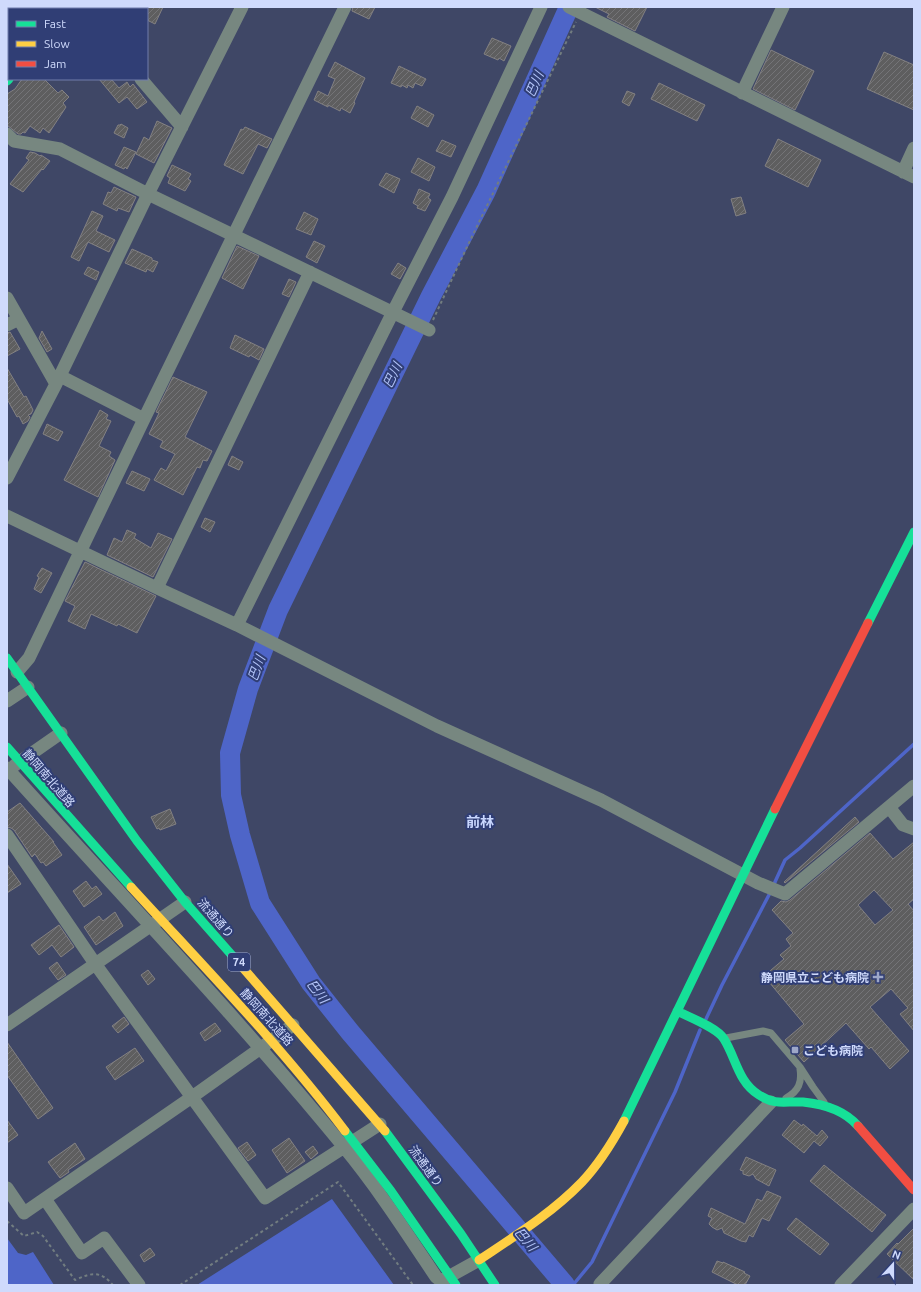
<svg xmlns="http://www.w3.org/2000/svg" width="921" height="1292" font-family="Ubuntu,'Noto Sans JP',sans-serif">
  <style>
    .water { fill: #4e65c8 }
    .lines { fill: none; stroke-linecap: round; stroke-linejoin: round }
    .stream { stroke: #4e65c8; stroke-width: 3.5 }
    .river { stroke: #4e65c8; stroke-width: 20 }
    .building { fill: url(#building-hatch); stroke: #838182; fill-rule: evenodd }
    .path { stroke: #727d80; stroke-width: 2; stroke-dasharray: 3 3; stroke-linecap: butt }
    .lane { stroke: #778780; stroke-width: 7 }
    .street { stroke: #778780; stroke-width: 13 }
    .fast { stroke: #16e098; stroke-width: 9 }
    .slow { stroke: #ffcf43; stroke-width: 9 }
    .jam { stroke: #f24e42; stroke-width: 9 }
    .poi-dot { fill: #9da7c8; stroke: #303e75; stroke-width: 1.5 }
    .labels { text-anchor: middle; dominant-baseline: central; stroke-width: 4; stroke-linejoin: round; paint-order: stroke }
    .shield { fill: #303e75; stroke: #9fabd4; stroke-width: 1 }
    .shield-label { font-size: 11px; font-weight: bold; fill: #cfdafc }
    .street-label { font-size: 12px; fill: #cfdafc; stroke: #303e75 }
    .poi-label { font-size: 12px; font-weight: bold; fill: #cfdafc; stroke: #303e75; text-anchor: end }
    .water-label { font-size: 13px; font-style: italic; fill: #b2c3f8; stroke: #303e75 }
    .quarter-label { font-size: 14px; font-weight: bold; fill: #c9d7fe; stroke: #303e75 }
  </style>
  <defs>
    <pattern id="building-hatch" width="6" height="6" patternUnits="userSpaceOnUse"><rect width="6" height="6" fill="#5e5e5f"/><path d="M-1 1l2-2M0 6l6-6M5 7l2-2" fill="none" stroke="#747477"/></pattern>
  </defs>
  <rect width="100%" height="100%" fill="#3f4766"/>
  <path class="water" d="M332,1199L394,1285H197Z
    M7,1238L18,1253L26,1255L33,1252L54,1285H7Z"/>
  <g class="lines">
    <path class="stream" d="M706,1019L722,985L770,893L785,860L800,848L914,744
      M573,1285L592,1262L675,1092L700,1030"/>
    <path class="river" d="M565,1285L350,1032L311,983L260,903L240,835L231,795L230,753L248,689L278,610L431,296L486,191L569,7"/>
  </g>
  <path class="building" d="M147,7H163L155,24L147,20Z
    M353,7H375L369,19L352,11Z
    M595,7H647L635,31L607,17L609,14Z
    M492,38L511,46L504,61L499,58L498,60L484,54Z
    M771,50L814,71L795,110L753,89Z
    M884,52L914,65V110L867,89Z
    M335,62L365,78L354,102L355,103L350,113L341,108L340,111L328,105V107L314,100L318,91L328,96L335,79L328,76Z
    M399,66L426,79L422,86L415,83L413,88L408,85L407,88L402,85L401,87L391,83Z
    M22,79H44L58,93L62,90L69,97L63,103L66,107L49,133L43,128L40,133L30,126L25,133L23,132L21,134H18L7,125V94L15,89Z
    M99,79H111L119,88L127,82L130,87L133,84L147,102L137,109L127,97L119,103Z
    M659,83L705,105L697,121L651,99Z
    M627,91L635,94L629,106L622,102Z
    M417,106L434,115L428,127L411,118Z
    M157,121L172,128L154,163L136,154L144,137L149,140Z
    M121,124L128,128L124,138L114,133L118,125H120Z
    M245,127L272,139L267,148L258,144L243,174L224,165L241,129L243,130Z
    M778,139L821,160L808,187L765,166Z
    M442,140L456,146L451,157L436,151Z
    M124,147L136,152L127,169L125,167L124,169L115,165Z
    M30,152L35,153L40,156L41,155L50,161L43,170L42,169L23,192L10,184L29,160L26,158Z
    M418,158L435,167L429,181L411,172Z
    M172,165L191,174L188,179L191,181L185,191L168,183L170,178L167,176Z
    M386,173L400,179L394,193L379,185Z
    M114,187L136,197L129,212L118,208L117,211L103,204L108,192L111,193Z
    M419,189L430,194L428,198L431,200L425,211L417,208L418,206L413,203Z
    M741,197L746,213L736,216L731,199Z
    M92,211L103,216L96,231L115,240L109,252L88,242L79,261L71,257Z
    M304,212L318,219L311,235L296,229Z
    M314,241L325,246L317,263L306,257Z
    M237,246L259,256L243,289L222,278Z
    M132,249L152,258V260L158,262L153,272L147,269L146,272L125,263Z
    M398,263L406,268L400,279L391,274Z
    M88,267L99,272L96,280L84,274Z
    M289,279L296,282L289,297L282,294Z
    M42,331L52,349L47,352L39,338Z
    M10,332L20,349L7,356V333Z
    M235,335L264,349L259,360L250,355L249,357L230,348Z
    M7,368L24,397L26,396L33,410L31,414L28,415L30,417L28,421L23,424L19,416L17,417L7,399Z
    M173,377L207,392L185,437L212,451L207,461L203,460L200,468L197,467L183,495L154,480L161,468L166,471L175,454L160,447L163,441L149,434L159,413L156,412Z
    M100,410L108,415L106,419L111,421L99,446L111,452L109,456L115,460L98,497L64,480Z
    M47,424L63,432L58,441L43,434Z
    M232,456L243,462L239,470L228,465Z
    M132,471L150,479L144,491L126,483Z
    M205,518L215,522L210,532L201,527Z
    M127,530L136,534L134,538L151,548L158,533L172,539L153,577L107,555L114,538L122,542Z
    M85,562L156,596L137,633L118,624L117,626L91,614L85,629L68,621L75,606L65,601Z
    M42,568L52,573L41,593L34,589L39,577L37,576Z
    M20,803L54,842H53L62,855L46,866L43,862L41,863L35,854L32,857L14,830L11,828L7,827V812Z
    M170,809L176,824L160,830L159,828L157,829L151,817Z
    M855,817L859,822L785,883L784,882Z
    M870,833L893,859L914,842V899L908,904L914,911V1031L900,1014L908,1008L891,989L870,1007L909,1051L890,1069L871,1047L869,1049L846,1023L804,1062L785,1040L804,1024L764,976L784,959L780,955L791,946L786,939L793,933L772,910L781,901L786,902L790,900ZM874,890L893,910L875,925L858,905Z
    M7,864L21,884L7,893Z
    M86,881L92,889L96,886L102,894L84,907L73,891Z
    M115,912L123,926L96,945L84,927L99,916L103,921Z
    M59,925L74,947L61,957L52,945L39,955L31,945Z
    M57,962L66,975L58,980L49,968Z
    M148,970L155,979L148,985L141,975Z
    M124,1017L129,1024L118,1033L112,1026Z
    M215,1023L221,1031L205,1041L200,1033Z
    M7,1042L53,1108L38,1119L7,1075Z
    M135,1048L144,1061L115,1080L106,1067Z
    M7,1120L18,1135L7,1143Z
    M794,1120L802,1126L803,1124L817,1136L822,1130L828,1137L820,1146L814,1141L804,1153L782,1135Z
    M289,1138L305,1161L287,1173L272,1150Z
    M247,1142L256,1155L248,1161L238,1148Z
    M75,1143L85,1159L68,1170L69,1172L60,1178L48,1162Z
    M313,1146L318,1153L311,1159L305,1152Z
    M746,1157L776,1170L769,1186L756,1179L753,1174L749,1176L743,1174V1171L740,1170Z
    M824,1165L886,1215L872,1232L810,1181Z
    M767,1191L781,1197L769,1221L762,1218L753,1237L749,1235L746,1242L741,1241L724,1233L722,1228L717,1230L712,1227L709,1224L712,1218L708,1216L711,1208L745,1224L757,1199L762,1201Z
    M796,1218L829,1244L820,1255L787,1229Z
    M914,1228V1280L887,1254L897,1243L898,1244Z
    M150,1248L155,1255L144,1262L140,1255Z
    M717,1261L723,1263V1262L745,1272L744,1273L750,1276L745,1285H738L712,1272Z"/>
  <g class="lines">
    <path class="path" d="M433,320L466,249L576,22
      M7,1221L24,1236L37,1232L43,1236L75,1280C91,1273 100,1270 113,1285
      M180,1285L338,1182L413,1285"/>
    <path class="lane" d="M726,1038L763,1031L771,1033L800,1067L813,1087L824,1102
      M786,1098C799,1091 802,1082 800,1069"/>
    <path class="street" d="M569,7L914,177
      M141,79L182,127
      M742,93L783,7
      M7,134L14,141L60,149L148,194L429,330
      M903,172L914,148
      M7,298L56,384
      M7,325L19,319
      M60,376L144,419
      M7,478L56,384L148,194L242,7
      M7,516L157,588L237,625L437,726L601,800L758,883L785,894L914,786
      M157,588L310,272
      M237,625L393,312L452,197L541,7
      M17,672L29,658L144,419L345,7
      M7,701L28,687
      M15,765L61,733
      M7,768C119,893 236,1015 343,1146C377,1187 406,1232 436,1277L441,1281L479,1260
      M889,807L903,825L914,829
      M7,835L96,965L265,1198L380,1124
      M7,1025L185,902
      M7,1188L24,1213L192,1097L293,1025
      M45,1199L82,1253L104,1238L139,1285
      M601,1285L600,1284L771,1102
      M841,1285L914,1209"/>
    <path class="fast" d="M82,9L84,7
      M7,81L9,79
      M868,623L914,532
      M7,658L137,841L185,902L237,961
      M7,747L131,887
      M677,1011C689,1017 718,1028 724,1039C736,1058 738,1082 759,1095C776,1106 785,1101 803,1102C823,1104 845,1111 858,1126
      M624,1121L775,809
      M345,1131L391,1191L456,1285
      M385,1131L461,1234L495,1285"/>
    <path class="slow" d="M131,887C204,967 280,1045 345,1131
      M237,961L385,1131
      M479,1260C515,1236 552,1213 582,1182C599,1164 612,1143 624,1121"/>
    <path class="jam" d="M775,809L868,623
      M858,1126L914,1190"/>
  </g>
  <g class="poi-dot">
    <path d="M876 971h4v4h4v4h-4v4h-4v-4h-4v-4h4z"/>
    <rect x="791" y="1046" width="8" height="8" rx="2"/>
  </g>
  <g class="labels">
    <rect class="shield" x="228" y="953" width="22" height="18" rx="3"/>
    <g class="shield-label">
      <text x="239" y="962">74</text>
    </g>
    <g class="street-label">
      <text transform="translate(49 778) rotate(49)">静岡南北道路</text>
      <text transform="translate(216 918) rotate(49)">流通通り</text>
      <text transform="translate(267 1017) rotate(48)">静岡南北道路</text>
      <text transform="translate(426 1166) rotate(54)">流通通り</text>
    </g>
    <g class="poi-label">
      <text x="869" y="977">静岡県立こども病院</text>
      <text x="803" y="1050" text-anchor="start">こども病院</text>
    </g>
    <g class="water-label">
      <text transform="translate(534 84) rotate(-66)">巴川</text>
      <text transform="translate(392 375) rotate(-64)">巴川</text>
      <text transform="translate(256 668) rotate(-70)">巴川</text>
      <text transform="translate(318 991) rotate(53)">巴川</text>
      <text transform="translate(526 1239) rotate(50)">巴川</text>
    </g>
    <g class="quarter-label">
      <text x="480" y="822">前林</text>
    </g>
  </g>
  <rect width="921" height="1292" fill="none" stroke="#cfdafc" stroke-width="16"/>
  <rect x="8" y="8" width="140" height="72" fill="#303e75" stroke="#707cab"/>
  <rect x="16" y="21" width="20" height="6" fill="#16e098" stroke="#707cab"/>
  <text x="44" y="28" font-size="12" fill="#cfdafc">Fast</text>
  <rect x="16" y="41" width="20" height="6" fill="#ffcf43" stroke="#707cab"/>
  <text x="44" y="48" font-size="12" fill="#cfdafc">Slow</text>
  <rect x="16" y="61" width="20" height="6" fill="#f24e42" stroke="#707cab"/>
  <text x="44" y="68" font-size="12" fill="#cfdafc">Jam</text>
  <g transform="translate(893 1264) rotate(21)" stroke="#303e75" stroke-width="3" paint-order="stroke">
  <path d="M0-3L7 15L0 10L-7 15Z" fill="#cfdafc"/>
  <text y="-6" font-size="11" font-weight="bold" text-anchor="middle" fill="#cfdafc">N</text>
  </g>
</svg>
